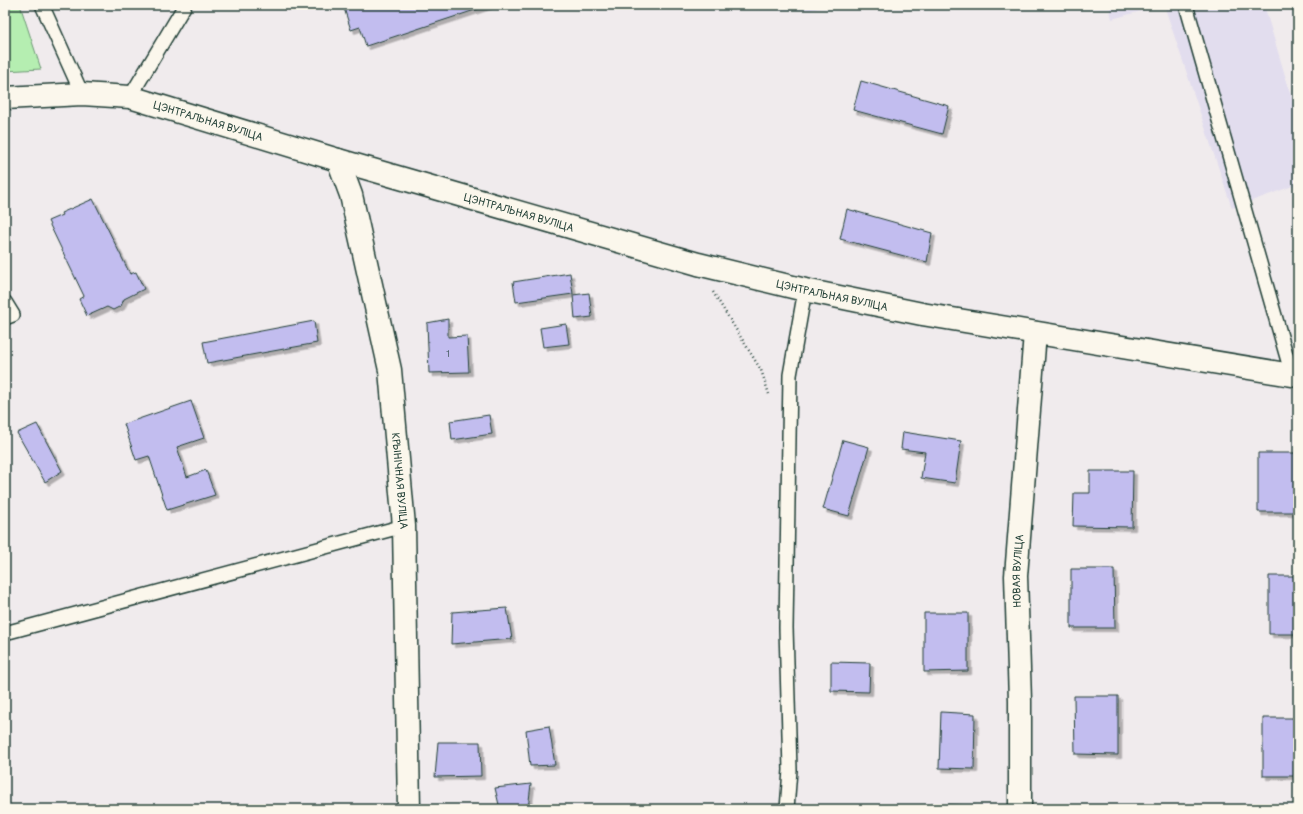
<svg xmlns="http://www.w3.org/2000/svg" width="1303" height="814" font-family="Pangolin,sans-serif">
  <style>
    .built { fill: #e2ddee }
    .green { fill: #b5eeb1; stroke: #6a9672 }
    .building { fill: #c2bdef; stroke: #1f3d34; filter: url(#shadow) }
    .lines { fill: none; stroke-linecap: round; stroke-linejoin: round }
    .lane-casing { stroke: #1f3d34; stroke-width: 16 }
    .street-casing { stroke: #1f3d34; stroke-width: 25 }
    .secondary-casing { stroke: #1f3d34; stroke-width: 25 }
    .path { stroke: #1f3d34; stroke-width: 2.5; stroke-dasharray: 1 3; stroke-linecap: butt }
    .lane { stroke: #fbf7ec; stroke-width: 13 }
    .street { stroke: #fbf7ec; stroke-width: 22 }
    .secondary { stroke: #fbf7ec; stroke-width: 22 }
    .labels { text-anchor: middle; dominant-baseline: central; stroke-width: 3.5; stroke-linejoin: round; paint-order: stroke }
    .number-label { font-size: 9px; fill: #485d63 }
    .street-label { font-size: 11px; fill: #1f3d34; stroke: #fbf7ec }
  </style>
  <defs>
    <filter id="shadow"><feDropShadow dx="3.5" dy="3.5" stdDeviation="0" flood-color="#0004"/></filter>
  </defs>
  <rect width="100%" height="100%" fill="#f0ebed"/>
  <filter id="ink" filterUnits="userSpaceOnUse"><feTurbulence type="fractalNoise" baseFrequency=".025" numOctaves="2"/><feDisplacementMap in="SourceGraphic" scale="8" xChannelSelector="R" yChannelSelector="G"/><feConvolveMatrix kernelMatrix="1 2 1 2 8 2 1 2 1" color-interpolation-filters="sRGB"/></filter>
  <g filter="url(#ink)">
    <path class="built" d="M696,5H827L811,10L707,9Z
      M1109,5H1163L1112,19Z
      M1164,5H1264L1298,119V184L1232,208Z"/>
    <path class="green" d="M5,5H20L41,69L5,71Z"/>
    <path class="building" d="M343,5H490L366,46L360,27L351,30Z
      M861,81L949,106L942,134L853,110Z
      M93,199L130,274L136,272L144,289L124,299L121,306L113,310L107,307L87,316L79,299L84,296L48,221L62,215L61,213Z
      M847,209L932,233L927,262L840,239Z
      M570,273L573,294L516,302L513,282Z
      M589,293L592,317L575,319L573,295Z
      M448,319V337L467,336L469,372L429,373L427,323Z
      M314,321L317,343L207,363L203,342Z
      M566,324L569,344L543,347L540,328Z
      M191,401L204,438L177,447L187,477L206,470L215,495L167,510L149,456L136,460L124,424Z
      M489,415L492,434L452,440L450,421Z
      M37,424L62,471L45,482L17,433Z
      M903,432L961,441L955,483L921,478L925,452L901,449Z
      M843,440L869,447L849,516L823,509Z
      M1258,453H1298V512H1258Z
      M1090,471H1133L1132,527L1073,526L1074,493H1090Z
      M1071,569H1114L1115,628H1071Z
      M1269,576H1298V634H1269Z
      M507,608L512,639L451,644L452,612Z
      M924,613H968V671L924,672Z
      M831,662L870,663L869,692L831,691Z
      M1074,696H1118V755L1075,754Z
      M941,712L975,714L974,769L939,768Z
      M1263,718H1298V776H1263Z
      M549,726L555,765L530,766L526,730Z
      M438,742H480L481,776L435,777Z
      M531,784L528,809H500L495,788Z
      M931,804L975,806V809H930Z"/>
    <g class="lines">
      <g class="lane-casing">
        <path id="lane" d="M42,5L82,94
          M1186,5L1292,375
          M130,97L185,5
          M5,302L13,315L5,318
          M5,633L404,526
          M787,809L790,770L786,628L790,375L805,290"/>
      </g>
      <g class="street-casing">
        <g id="street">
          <path id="s1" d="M338,160L351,195L390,370L404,526L409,809"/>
          <path id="s2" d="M1020,809V701L1016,576L1035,333"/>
        </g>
      </g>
      <g class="secondary-casing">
        <g id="secondary">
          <path id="s3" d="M5,98L82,94L130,97L338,160L698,264L805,290L922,314L1298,376"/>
        </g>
      </g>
      <path class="path" d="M713,292L761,370L769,394"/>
      <use href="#lane" class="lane"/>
      <use href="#street" class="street"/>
      <use href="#secondary" class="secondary"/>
    </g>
  </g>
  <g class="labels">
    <g class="number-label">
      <text x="448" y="354">1</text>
    </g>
    <g class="street-label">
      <text stroke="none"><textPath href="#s3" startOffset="207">ЦЭНТРАЛЬНАЯ ВУЛІЦА</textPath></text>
      <text stroke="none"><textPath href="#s3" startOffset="531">ЦЭНТРАЛЬНАЯ ВУЛІЦА</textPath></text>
      <text stroke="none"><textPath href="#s3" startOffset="855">ЦЭНТРАЛЬНАЯ ВУЛІЦА</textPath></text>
      <text stroke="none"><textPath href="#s1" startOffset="328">КРЫНІЧНАЯ ВУЛІЦА</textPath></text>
      <text stroke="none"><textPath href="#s2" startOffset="238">НОВАЯ ВУЛІЦА</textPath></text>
    </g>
  </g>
  <rect width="1303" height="814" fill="none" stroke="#fbf7ec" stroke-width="20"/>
  <rect x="10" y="10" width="1283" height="794" fill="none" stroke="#1f3d34" stroke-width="1.5" filter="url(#ink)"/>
</svg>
